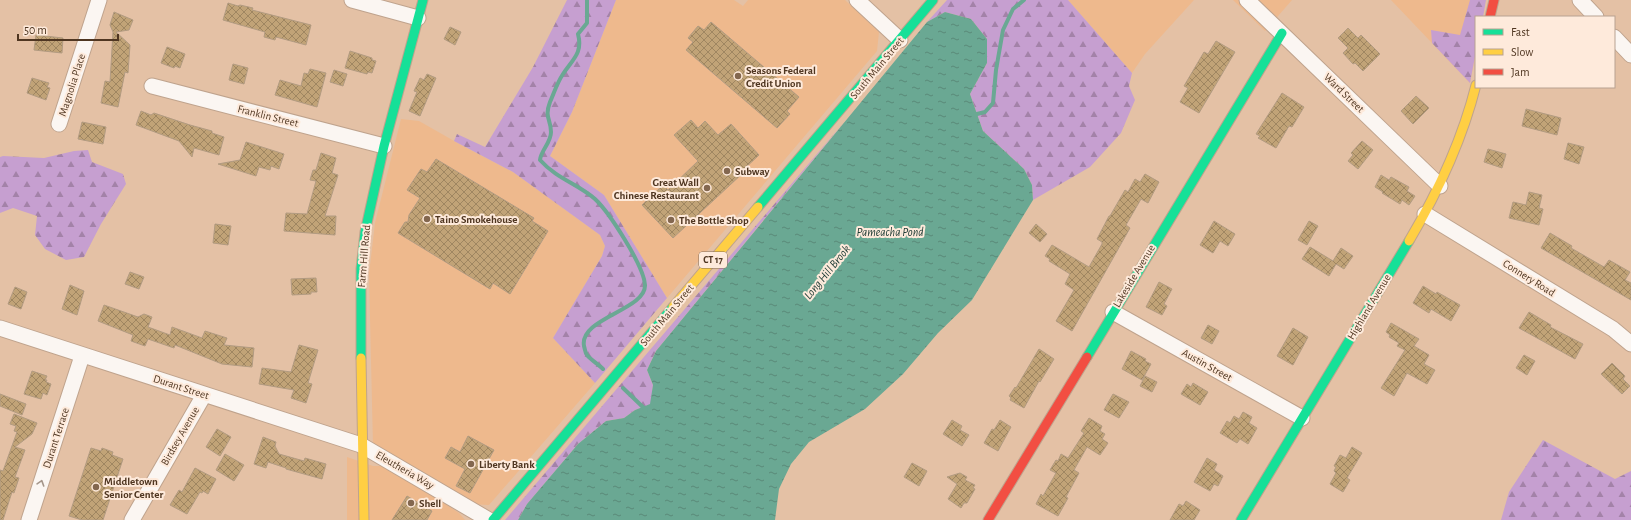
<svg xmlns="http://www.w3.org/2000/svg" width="1631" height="520" font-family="'Alegreya Sans',sans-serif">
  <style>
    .built { fill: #eeb98d }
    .forest { fill: url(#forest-firs) }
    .water { fill: url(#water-ripples) }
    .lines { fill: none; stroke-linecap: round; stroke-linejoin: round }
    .stream { stroke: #6aa893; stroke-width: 4 }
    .building { fill: url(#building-cross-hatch); stroke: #b29b81 }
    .street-casing { stroke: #bfa38d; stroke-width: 17 }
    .fast-casing { stroke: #bfa38d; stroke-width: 11 }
    .slow-casing { stroke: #bfa38d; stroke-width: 11 }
    .jam-casing { stroke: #bfa38d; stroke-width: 11 }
    .street { stroke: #fbf6f2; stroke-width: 15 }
    .fast { stroke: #16e098; stroke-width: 9 }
    .slow { stroke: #ffcf43; stroke-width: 9 }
    .jam { stroke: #f24e42; stroke-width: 9 }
    .oneway { stroke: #a5968a }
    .poi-dot { fill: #83674f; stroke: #feeadb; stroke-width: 1.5 }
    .labels { text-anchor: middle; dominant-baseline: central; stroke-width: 4; stroke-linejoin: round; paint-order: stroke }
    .shield { fill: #feeadb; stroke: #846c59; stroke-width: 1 }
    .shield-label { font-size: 10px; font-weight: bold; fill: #4f3621 }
    .street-label { font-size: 11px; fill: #4f3621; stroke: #feeadb }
    .poi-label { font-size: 11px; font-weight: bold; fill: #4f3621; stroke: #feeadb; text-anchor: start }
    .water-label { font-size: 12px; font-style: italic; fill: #173630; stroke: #feeadb }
  </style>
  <defs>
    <pattern id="forest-firs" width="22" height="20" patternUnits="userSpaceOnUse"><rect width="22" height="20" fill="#c69fd0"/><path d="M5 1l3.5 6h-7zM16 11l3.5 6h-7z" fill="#a382a8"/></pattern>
    <pattern id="water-ripples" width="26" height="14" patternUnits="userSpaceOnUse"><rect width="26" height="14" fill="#6aa893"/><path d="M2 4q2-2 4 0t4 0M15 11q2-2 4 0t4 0" fill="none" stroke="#5a8a78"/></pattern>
    <pattern id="building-cross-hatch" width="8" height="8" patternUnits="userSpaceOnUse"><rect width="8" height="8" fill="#c1a377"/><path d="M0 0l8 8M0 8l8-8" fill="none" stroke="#9f8661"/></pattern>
  </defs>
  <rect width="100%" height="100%" fill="#e4c1a5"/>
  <path class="built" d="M616,0H734L743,6L748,0H845L879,32L877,51L667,298L604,195L550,156L572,112Z
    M1068,0H1194L1145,54L1132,73Z
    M1233,0H1292L1265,31Z
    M1391,0H1486L1476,17V51L1470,83Z
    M401,119L419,121L463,146L513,172L600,235L605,246L602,256L553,338L595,383L489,505L470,504L373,446L369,274L375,223Z
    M347,457L373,466H382L447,505L459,513L465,520H347Z"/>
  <path class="forest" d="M567,0H616L572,112L550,156L604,195L667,298L595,383L553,338L602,256L605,246L600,235L513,172L454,141L457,134L485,147L533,67Z
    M947,0H1068L1132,73L1129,86L1135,100L1121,133L1090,167L1033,200L1032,185L1024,169L983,131L970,94L987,63V39L971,19L945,12L927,22Z
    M1470,0H1486L1483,17H1476V51L1470,83L1432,43L1431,30L1460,35Z
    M845,121L656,351L647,370L653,385L651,404L635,410L624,418L606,421L578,444L527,504L518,520H505Z
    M88,150L92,162L123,174L126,184L101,224L84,257L66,260L45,249L35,235L37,216L13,208L0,213V157L3,156L44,158L74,151Z
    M1543,440L1615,479L1631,471V520H1501L1509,492Z"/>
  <path class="water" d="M945,12L971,19L987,39V63L970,94L983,131L1024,169L1032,185L1033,200L972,300L938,333L903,374L865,409L809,442L791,464L779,489L775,520H518L527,504L578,444L606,421L624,418L635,410L650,404L653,385L647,370L656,351L927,22Z"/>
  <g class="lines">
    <path class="stream" d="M587,0V23L578,34C583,53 573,59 563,74C557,83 554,93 550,102C544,118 551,119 551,132C551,143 541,150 540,160C557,179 578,184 595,199C609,212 644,266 645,285C646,310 579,318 584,346C585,349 585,353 587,355C591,360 598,364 603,369
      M973,115L985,112L993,103L996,70L1003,30L1013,9L1024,0
      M623,388L646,410"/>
  </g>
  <path class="building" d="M228,3L238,6L240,5L253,8L252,10L311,25L306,45L276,37L275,40L264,37L265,32L223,20Z
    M114,12L133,20L129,30L116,32L130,45L128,73L125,72L118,107L101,103L105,81L110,82L113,32L110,25Z
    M711,22L799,97L787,111L790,114L777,128L686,50L693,42L688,38L698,26L704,30Z
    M450,27L461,32L455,45L444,39Z
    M1348,28L1358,38L1361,35L1380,54L1363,71L1355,63L1353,64L1343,53L1348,48L1338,38Z
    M36,35L63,38L62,53L34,50Z
    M1216,41L1235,52L1199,113L1180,102L1188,88L1184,86L1204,52L1208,54Z
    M167,47L185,54L180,68L175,66L174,68L161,63Z
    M350,51L372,58V60L376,61L372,73L368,72L367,74L345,68Z
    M233,64L248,68L244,84L229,80Z
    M310,69L326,73L317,107L275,95L280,80L301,86L304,73L308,74Z
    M334,70L347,74L343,86L330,82Z
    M427,74L436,78L420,116L409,111L417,92L414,91L420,78L424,80Z
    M32,78L49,83L47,87L50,88L46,100L27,93Z
    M1282,93L1304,107L1292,127L1289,126L1276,148L1258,138L1260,136L1256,134Z
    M1416,96L1429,108L1413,124L1401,111Z
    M1526,109L1561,118L1557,135L1522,126Z
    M141,111L151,115L154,113L190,125L212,131V133L224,137L219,155L194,148L192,157L179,141L136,125Z
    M691,120L698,128L705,121L718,135L731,124L759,155L742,171L744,172L673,238L642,205L663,185L668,190L698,161L674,135Z
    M82,122L106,127L103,144L78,139Z
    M1362,141L1373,150L1358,169L1348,161L1353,155L1351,153Z
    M246,142L284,154L279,169L271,166L270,170L259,167L256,176L218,164L240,160Z
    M1568,143L1584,147L1579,164L1564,159Z
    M1488,149L1506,154L1502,168L1484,162Z
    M321,153L336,158L332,173L338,175L325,216H336L335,235L284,231L286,213L307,214L316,181L310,180L313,170H316Z
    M436,159L534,218L532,221L548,231L510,294L493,283L490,289L398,233L405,222H408L409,215L420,198L407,190L421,169L427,172Z
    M1145,174L1159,182L1148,203L1141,199L1126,225L1130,228L1072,331L1056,321L1074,290L1065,284L1070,274L1049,261L1050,259L1045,256L1052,245L1089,267L1102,244V242L1097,239L1109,216H1110L1125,190L1128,192L1135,179L1140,182Z
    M1381,175L1389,180L1391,177L1409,187L1407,191L1415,196L1409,205L1402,200L1400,204L1382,193L1383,192L1375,187Z
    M1529,192L1542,195L1539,208L1543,209L1539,225L1509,218L1513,202L1526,205Z
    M1214,221L1235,234L1228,246L1220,241L1213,253L1200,245Z
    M1309,221L1318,226L1307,245L1298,240Z
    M215,224L231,226L228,245L213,243Z
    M1036,224L1047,234L1040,242L1029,233Z
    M1550,233L1572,246L1571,248L1604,267L1609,260L1630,272L1625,280L1631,283V300L1541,248Z
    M1310,247L1333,261L1341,248L1353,256L1344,269L1336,264L1329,276L1302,259Z
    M130,272L144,277L139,289L125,284Z
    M316,278L317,292H311V294L292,295L291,279Z
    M1159,282L1172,289L1164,304L1167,306L1162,315L1146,307Z
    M70,285L84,291L77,315L62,309Z
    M1423,286L1436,294L1437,292L1460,305L1451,321L1431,309L1429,313L1413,303Z
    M15,287L27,292L21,309L8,304Z
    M104,305L138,317L144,314L152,317L148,327L170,335L172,327L202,338L205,331L227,338L224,345L254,348L252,367L222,364L175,345L174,348L148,339L145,346L131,341L133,335L98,321Z
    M1529,312L1551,325L1550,327L1583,344L1575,359L1519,328Z
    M1391,323L1419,339L1414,346L1429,355L1424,364L1435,370L1427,384L1407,373L1394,396L1381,388L1405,350L1397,346L1399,343L1389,337L1390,335L1386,332Z
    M1208,325L1219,331L1212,344L1201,338Z
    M1293,328L1308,337L1293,365L1277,356Z
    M299,345L318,350L308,383L312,384L306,403L291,398L294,390L259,384L262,368L291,372Z
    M1039,349L1054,359L1040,382L1039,381L1024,408L1010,400L1011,398L1009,396L1015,387L1016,388Z
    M1131,351L1146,359L1145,361L1151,364L1142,380L1122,369Z
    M1524,355L1535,361L1527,375L1516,368Z
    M1612,363L1625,376L1623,379L1630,386L1622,394L1601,374Z
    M32,371L47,376L45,380H47L46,382L51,384L47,395L43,393L41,399L24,394Z
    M1145,376L1157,382L1152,392L1140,386Z
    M1193,383L1208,392L1200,405L1181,394L1187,384L1191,387Z
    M0,394L26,404L22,415L0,406Z
    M1113,394L1129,402L1119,418L1104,410Z
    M1243,412L1252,417L1249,423L1257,428L1248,444L1240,439L1237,443L1220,433L1227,421L1230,423L1234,416L1239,419Z
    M14,414L37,423L32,434L15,447L25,450L15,477L19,478L14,493L12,492L3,520H0V470L3,471L17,432L14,431L16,426L10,424Z
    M1089,418L1102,426L1100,431L1105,434L1102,439L1108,443L1100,455L1087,447L1074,470L1079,473L1066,497L1068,498L1058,516L1036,504L1041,494L1043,496L1056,473L1050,470L1056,460L1058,461L1061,454L1068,458L1084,433L1081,431Z
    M952,420L962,426L960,430L969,435L962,446L943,434Z
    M1000,420L1011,427L998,451L984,443L992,429L994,430Z
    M217,429L231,437L220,456L206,447Z
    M468,436L494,450L470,493L456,486L465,469L445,458L451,447L460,452Z
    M263,437L276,442L275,446L279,454L304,461L305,458L326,464L322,479L286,469V468L268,462L266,468L254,464Z
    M1352,447L1362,453L1347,478L1350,480L1343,492L1330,484L1336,473L1334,471L1336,467L1334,466L1340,455L1346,458Z
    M91,448L101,451L102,448L113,452L112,455L123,459L103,520H82L69,516Z
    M225,454L244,465L234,481L216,470Z
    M1207,458L1217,464L1214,470L1223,476L1218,486L1214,484L1210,491L1194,482Z
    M912,463L927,471L919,486L904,477Z
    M195,468L216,479L208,494L203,491L202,493L200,492L187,514L170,505L179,490L182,492Z
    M960,473L967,477L965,480L975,485L973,488L975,489L967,503H964L961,508L948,499L957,484L947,477Z
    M407,496L432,511L427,520H392Z
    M1186,501L1200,510L1194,520H1170L1179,504L1183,506Z"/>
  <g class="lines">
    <g class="street-casing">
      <path id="street" d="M352,0L418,18
        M857,0L900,40
        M1247,0L1440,186
        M1580,0L1596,17
        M1614,37L1631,55
        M152,86L384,146
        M59,124L99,0
        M1425,214L1613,329L1631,344
        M1113,312L1302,418
        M0,328L361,445L489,520
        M29,520L82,356
        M132,520L204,395"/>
    </g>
    <g class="fast-casing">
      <path id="fast" d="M758,207L933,0
        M1087,357L1282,33
        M361,358V269L365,232L384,146L423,0
        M493,520L673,307
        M1241,520L1409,241"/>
    </g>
    <g class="slow-casing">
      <path id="slow" d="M1409,241C1438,192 1462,141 1476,85
        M673,307L758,207
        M361,358L364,520"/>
    </g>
    <g class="jam-casing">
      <path id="jam" d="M1490,17L1494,0
        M988,520L1087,357"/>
    </g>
    <use href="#street" class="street"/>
    <use href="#fast" class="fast"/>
    <use href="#slow" class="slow"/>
    <use href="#jam" class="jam"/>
  </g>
  <defs><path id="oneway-chevron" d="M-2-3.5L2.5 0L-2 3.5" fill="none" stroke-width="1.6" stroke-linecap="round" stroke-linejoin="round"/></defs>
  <use class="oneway" href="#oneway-chevron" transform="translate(41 483) rotate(-72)"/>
  <g class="poi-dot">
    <circle cx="738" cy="76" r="4"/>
    <circle cx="727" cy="171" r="4"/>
    <circle cx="707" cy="188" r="4"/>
    <circle cx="427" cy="219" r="4"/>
    <circle cx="671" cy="220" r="4"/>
    <circle cx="471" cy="464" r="4"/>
    <circle cx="96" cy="487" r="4"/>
    <circle cx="411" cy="503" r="4"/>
  </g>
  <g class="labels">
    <rect class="shield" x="699" y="252" width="28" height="16" rx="3"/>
    <g class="shield-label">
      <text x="713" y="260">CT 17</text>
    </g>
    <g class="street-label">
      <text transform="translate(877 68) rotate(-50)">South Main Street</text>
      <text transform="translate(72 85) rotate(-72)">Magnolia Place</text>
      <text transform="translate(1344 93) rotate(44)">Ward Street</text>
      <text transform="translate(268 116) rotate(14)">Franklin Street</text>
      <text transform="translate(364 256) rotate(-85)">Farm Hill Road</text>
      <text transform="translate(1134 276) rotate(-59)">Lakeside Avenue</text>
      <text transform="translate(1529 278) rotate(32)">Connery Road</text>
      <text transform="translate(1369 307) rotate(-59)">Highland Avenue</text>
      <text transform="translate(667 315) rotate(-50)">South Main Street</text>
      <text transform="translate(1207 365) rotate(29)">Austin Street</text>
      <text transform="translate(181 387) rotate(18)">Durant Street</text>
      <text transform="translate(180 436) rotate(-60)">Birdsey Avenue</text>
      <text transform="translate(56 438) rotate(-72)">Durant Terrace</text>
      <text transform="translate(405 470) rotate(30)">Eleutheria Way</text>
    </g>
    <g class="poi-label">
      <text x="746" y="70">Seasons Federal<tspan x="746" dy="13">Credit Union</tspan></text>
      <text x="735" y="171">Subway</text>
      <text x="699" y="182" text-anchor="end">Great Wall<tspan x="699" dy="13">Chinese Restaurant</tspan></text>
      <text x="435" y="219">Taino Smokehouse</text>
      <text x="679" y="220">The Bottle Shop</text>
      <text x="479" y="464">Liberty Bank</text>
      <text x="104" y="481">Middletown<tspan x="104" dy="13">Senior Center</tspan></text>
      <text x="419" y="503">Shell</text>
    </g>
    <g class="water-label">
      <text x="890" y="232">Pameacha Pond</text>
      <text transform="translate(827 272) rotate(-51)">Long Hill Brook</text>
    </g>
  </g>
  <rect x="1475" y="16" width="140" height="72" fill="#feeadb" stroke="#b8a291"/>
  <rect x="1483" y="29" width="20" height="6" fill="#16e098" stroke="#b8a291"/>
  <text x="1511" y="36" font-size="12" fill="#4f3621">Fast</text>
  <rect x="1483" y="49" width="20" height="6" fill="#ffcf43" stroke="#b8a291"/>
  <text x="1511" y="56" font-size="12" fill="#4f3621">Slow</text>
  <rect x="1483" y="69" width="20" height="6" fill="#f24e42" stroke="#b8a291"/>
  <text x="1511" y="76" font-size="12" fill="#4f3621">Jam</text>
  <path d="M18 34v6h100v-6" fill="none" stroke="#4f3621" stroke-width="2"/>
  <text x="24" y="34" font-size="12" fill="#4f3621" stroke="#feeadb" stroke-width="3" paint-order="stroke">50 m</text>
</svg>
